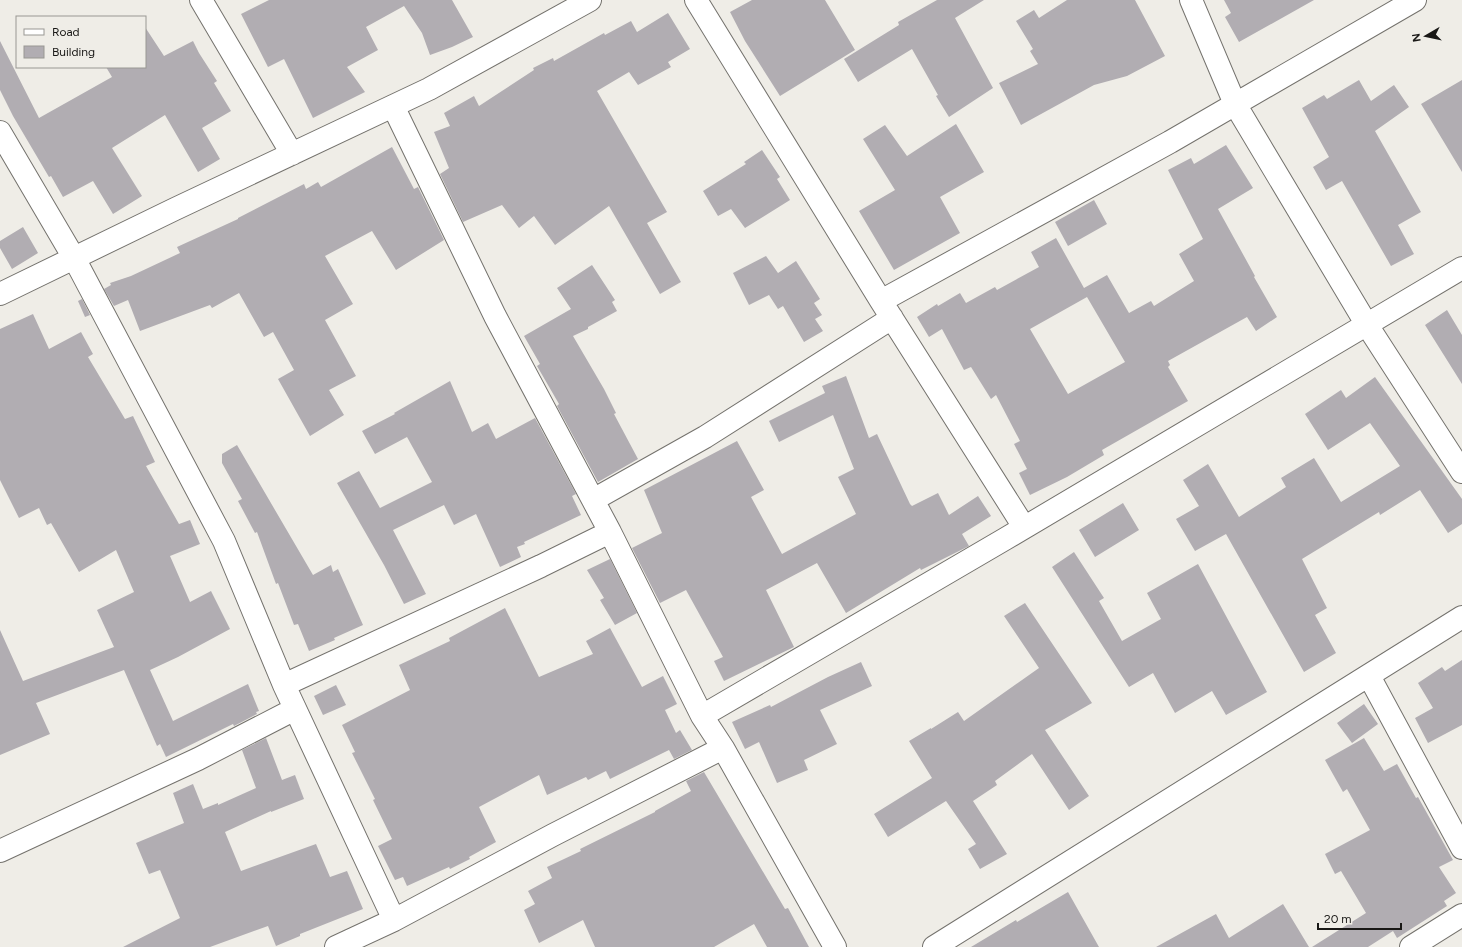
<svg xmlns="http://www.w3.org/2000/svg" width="1462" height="947" font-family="Figtree,sans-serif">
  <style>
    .building { fill: #b1adb2; fill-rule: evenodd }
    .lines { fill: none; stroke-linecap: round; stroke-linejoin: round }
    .minor-casing { stroke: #74726d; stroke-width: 24 }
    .minor { stroke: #fff; stroke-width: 22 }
  </style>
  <rect width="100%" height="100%" fill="#efede7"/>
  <path class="building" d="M269,0H452L473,37L452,47L430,55L422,33L404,6L366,27L378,50L347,67L365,92L313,118L284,59L268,67L241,14Z
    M752,0H825L855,50L780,96L745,41L730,12Z
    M937,0H984L955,18L993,88L949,117L936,96L938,95L912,49L858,82L844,59L899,25L898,22Z
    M1067,0H1135L1165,56L1127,76L1094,85L1021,125L999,83L1038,64L1030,51L1033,49L1016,21L1034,10L1039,18Z
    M1224,0H1314L1239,42L1225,17L1231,13Z
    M668,13L690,49L668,62L671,67L638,85L629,72L597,91L667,212L647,223L681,282L660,294L609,206L555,245L534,216L519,228L502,205L463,222L440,174L449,168L434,132L450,126L444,113L474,96L479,106L534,70L533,68L553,58L554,61L604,33L605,35L631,21L637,32Z
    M145,27L164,56L193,41L199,53L217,81L214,83L231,111L202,128L220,159L198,172L165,115L112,148L142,196L113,214L93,181L63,197L51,176L49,177L13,116L0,90V41L39,118L112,77L106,67H145Z
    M1359,80L1371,101L1394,85L1409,107L1375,131L1421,212L1398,225L1414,254L1391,266L1342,181L1326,190L1313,167L1329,157L1302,108L1324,95L1327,99Z
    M1462,80V172L1421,104Z
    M956,124L984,172L940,197L960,233L894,270L859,211L895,190L863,139L885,125L907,156Z
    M1226,145L1253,188L1218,209L1255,276L1254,277L1277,317L1256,331L1247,317L1168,361L1170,365L1168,367L1188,401L1102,450L1104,455L1067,477L1030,495L1019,473L1027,469L1014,444L1020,441L996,395L991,399L971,367L964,370L942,329L929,337L917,317L937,304L938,306L960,293L966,303L995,287L997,290L1039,267L1031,252L1056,238L1084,288L1107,275L1129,313L1151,301L1154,306L1194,281L1179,254L1203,239L1168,170L1191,158L1194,164ZM1087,297L1125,362L1068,394L1030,329Z
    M392,147L414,189L418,187L444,240L396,270L372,231L325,256L353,304L325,320L356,376L329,390L344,415L310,436L278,379L294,370L273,332L264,337L239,293L212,308L210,305L140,331L128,300L114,306L104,289L111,285L110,283L131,276L180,253L177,247L238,219V218L304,184L306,189L318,182L321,187Z
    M762,150L780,177L777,179L790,200L745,228L731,209L718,216L703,191L746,164L744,162Z
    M1094,200L1107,224L1068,246L1055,222Z
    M23,227L38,253L12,269L0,248V241Z
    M766,256L778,273L796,261L820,299L814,303L822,315L815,319L823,331L804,342L783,306L778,309L769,295L749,305L733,273Z
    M592,265L615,300L612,302L617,311L588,327V329L573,336L604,389L616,413L614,414L638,459L598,482L557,406L559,404L537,366L540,364L524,336L571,309L557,288Z
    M82,299L90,315L85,317L78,301Z
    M1447,310L1462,335V384L1425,325Z
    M33,314L49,349L81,332L93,354L88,357L125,419L133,416L155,462L146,466L179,524L190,520L200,544L170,556L190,602L211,591L230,629L178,657L150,670L173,721L248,684L259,711L256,712L257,714L234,726L233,724L166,757L160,744L157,746L124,670L36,703L50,734L0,755V630L23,681L114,647L97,610L134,592L116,550L79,572L51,523L47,525L39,508L19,518L0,480V329Z
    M846,376L869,438L877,434L910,504L912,506L938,493L949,515L978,496L991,516L962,534L969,546L921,570L920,568L846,613L817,563L766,590L794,647L724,681L714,661L723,657L686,590L660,603L632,548L662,533L644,490L737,441L764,490L751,497L782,554L856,514L838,477L854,469L833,415L779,442L769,421L825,393L822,386Z
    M1375,377L1462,499V524L1448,533L1420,490L1380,515L1379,512L1302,559L1327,608L1315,615L1336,653L1304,672L1226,534L1195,551L1176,519L1199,506L1183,480L1208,464L1239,517L1286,487L1281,478L1314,458L1341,502L1400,466L1370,423L1328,450L1305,414L1341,390L1346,398Z
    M450,381L472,432L488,423L496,439L535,418L576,494L572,496L581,515L524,542L525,544L517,547L521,557L500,567L476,514L454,525L444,505L393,530L426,594L404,604L384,565L337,483L359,471L380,508L432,482L407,437L375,454L362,431L395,414L394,413Z
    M237,445L313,575L331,565L333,572L338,569L363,625L334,638L335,640L309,651L298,624L294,625L278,583L276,584L257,532L255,533L238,501L242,499L222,463V454Z
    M1123,503L1139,530L1095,557L1079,530Z
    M1074,552L1104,598L1099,601L1122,641L1161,619L1147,593L1198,564L1267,692L1226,715L1212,691L1175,713L1153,673L1129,687L1052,567Z
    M610,559L637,613L615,625L600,600L604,598L587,570Z
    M1025,603L1092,703L1045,730L1089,796L1069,810L1032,754L995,781L997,785L973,801L1007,854L980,869L968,849L976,844L946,801L888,837L874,814L932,778L909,741L931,728V729L958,712L964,721L1039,668L1004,616Z
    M505,608L539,677L593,654L586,641L610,628L642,687L663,676L677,704L665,710L676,733L680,730L692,750L674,759L669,750L610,779L606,771L588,780L586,777L547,795L539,775L479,807L496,842L469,857L470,859L450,869L449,867L407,886L403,877L395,880L378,846L392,839L373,800L375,799L352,753L355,752L342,725L410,690L399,665L450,641L449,638Z
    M1462,660V725L1428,743L1415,718L1433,708L1418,683L1442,667L1445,671Z
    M861,662L872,686L820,710L837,744L804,760L808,770L777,783L759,742L745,749L732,722L770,705L771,707L828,677Z
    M336,685L346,705L323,715L314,696Z
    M1364,704L1378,724L1352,743L1337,723Z
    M266,738L282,780L295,775L304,799L271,812V811L225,832L241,871L316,844L330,877L347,871L363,909L300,934V936L276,946L268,926L210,947H123L180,918L160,870L149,874L136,843L184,823L173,793L193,784L203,809L218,803V805L256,788L242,750Z
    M1364,738L1384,771L1397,764L1416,798L1418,797L1453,860L1439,867L1456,893L1444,901L1447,906L1397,938L1393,931L1368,947H1312L1366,913L1341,871L1335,874L1325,854L1370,830L1347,789L1343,792L1325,760Z
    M704,772L785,909L788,908L809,947H767L754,924L714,947H595L583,920L539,943L524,910L535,904L528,891L552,878L547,867L581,851L580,849L655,812V811L691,791L686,781Z
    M1068,892L1099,947H971L1016,920L1017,922Z
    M1283,904L1309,947H1156L1216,914L1229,938Z"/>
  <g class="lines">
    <g class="minor-casing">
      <path id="minor" d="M201,0L292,154
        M696,0L881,301L1024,527
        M1191,0L1235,104L1367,325L1462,472
        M393,106L495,316L610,532L702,716L723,748L835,947
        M0,132L74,258L224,541L284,685L394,920
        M0,294L175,209L429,89L590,0
        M881,301L1170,142L1415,0
        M593,500L705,437L892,318
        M1369,676L1462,848
        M284,685L541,566L610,532
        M702,716L1005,539L1462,268
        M0,851L198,759L295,709
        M336,947L394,920L553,835L723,748
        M934,947L1462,617
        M1411,947L1462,915"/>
    </g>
    <use href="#minor" class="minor"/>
  </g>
  <rect x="16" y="16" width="130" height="52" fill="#efede7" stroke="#999893"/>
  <rect x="24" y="29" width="20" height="6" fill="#ffffff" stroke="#999893"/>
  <text x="52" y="36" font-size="12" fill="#191816">Road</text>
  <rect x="24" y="46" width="20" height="12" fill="#b1adb2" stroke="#999893"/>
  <text x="52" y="56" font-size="12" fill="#191816">Building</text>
  <g transform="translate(1426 36) rotate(261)" stroke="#efede7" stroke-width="3" paint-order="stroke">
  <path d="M0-3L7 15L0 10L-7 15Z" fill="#191816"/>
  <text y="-6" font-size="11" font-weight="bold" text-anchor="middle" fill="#191816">N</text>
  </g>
  <path d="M1318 923v6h83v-6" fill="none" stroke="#191816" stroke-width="2"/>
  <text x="1324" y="923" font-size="12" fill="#191816" stroke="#efede7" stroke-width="3" paint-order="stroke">20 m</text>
</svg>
